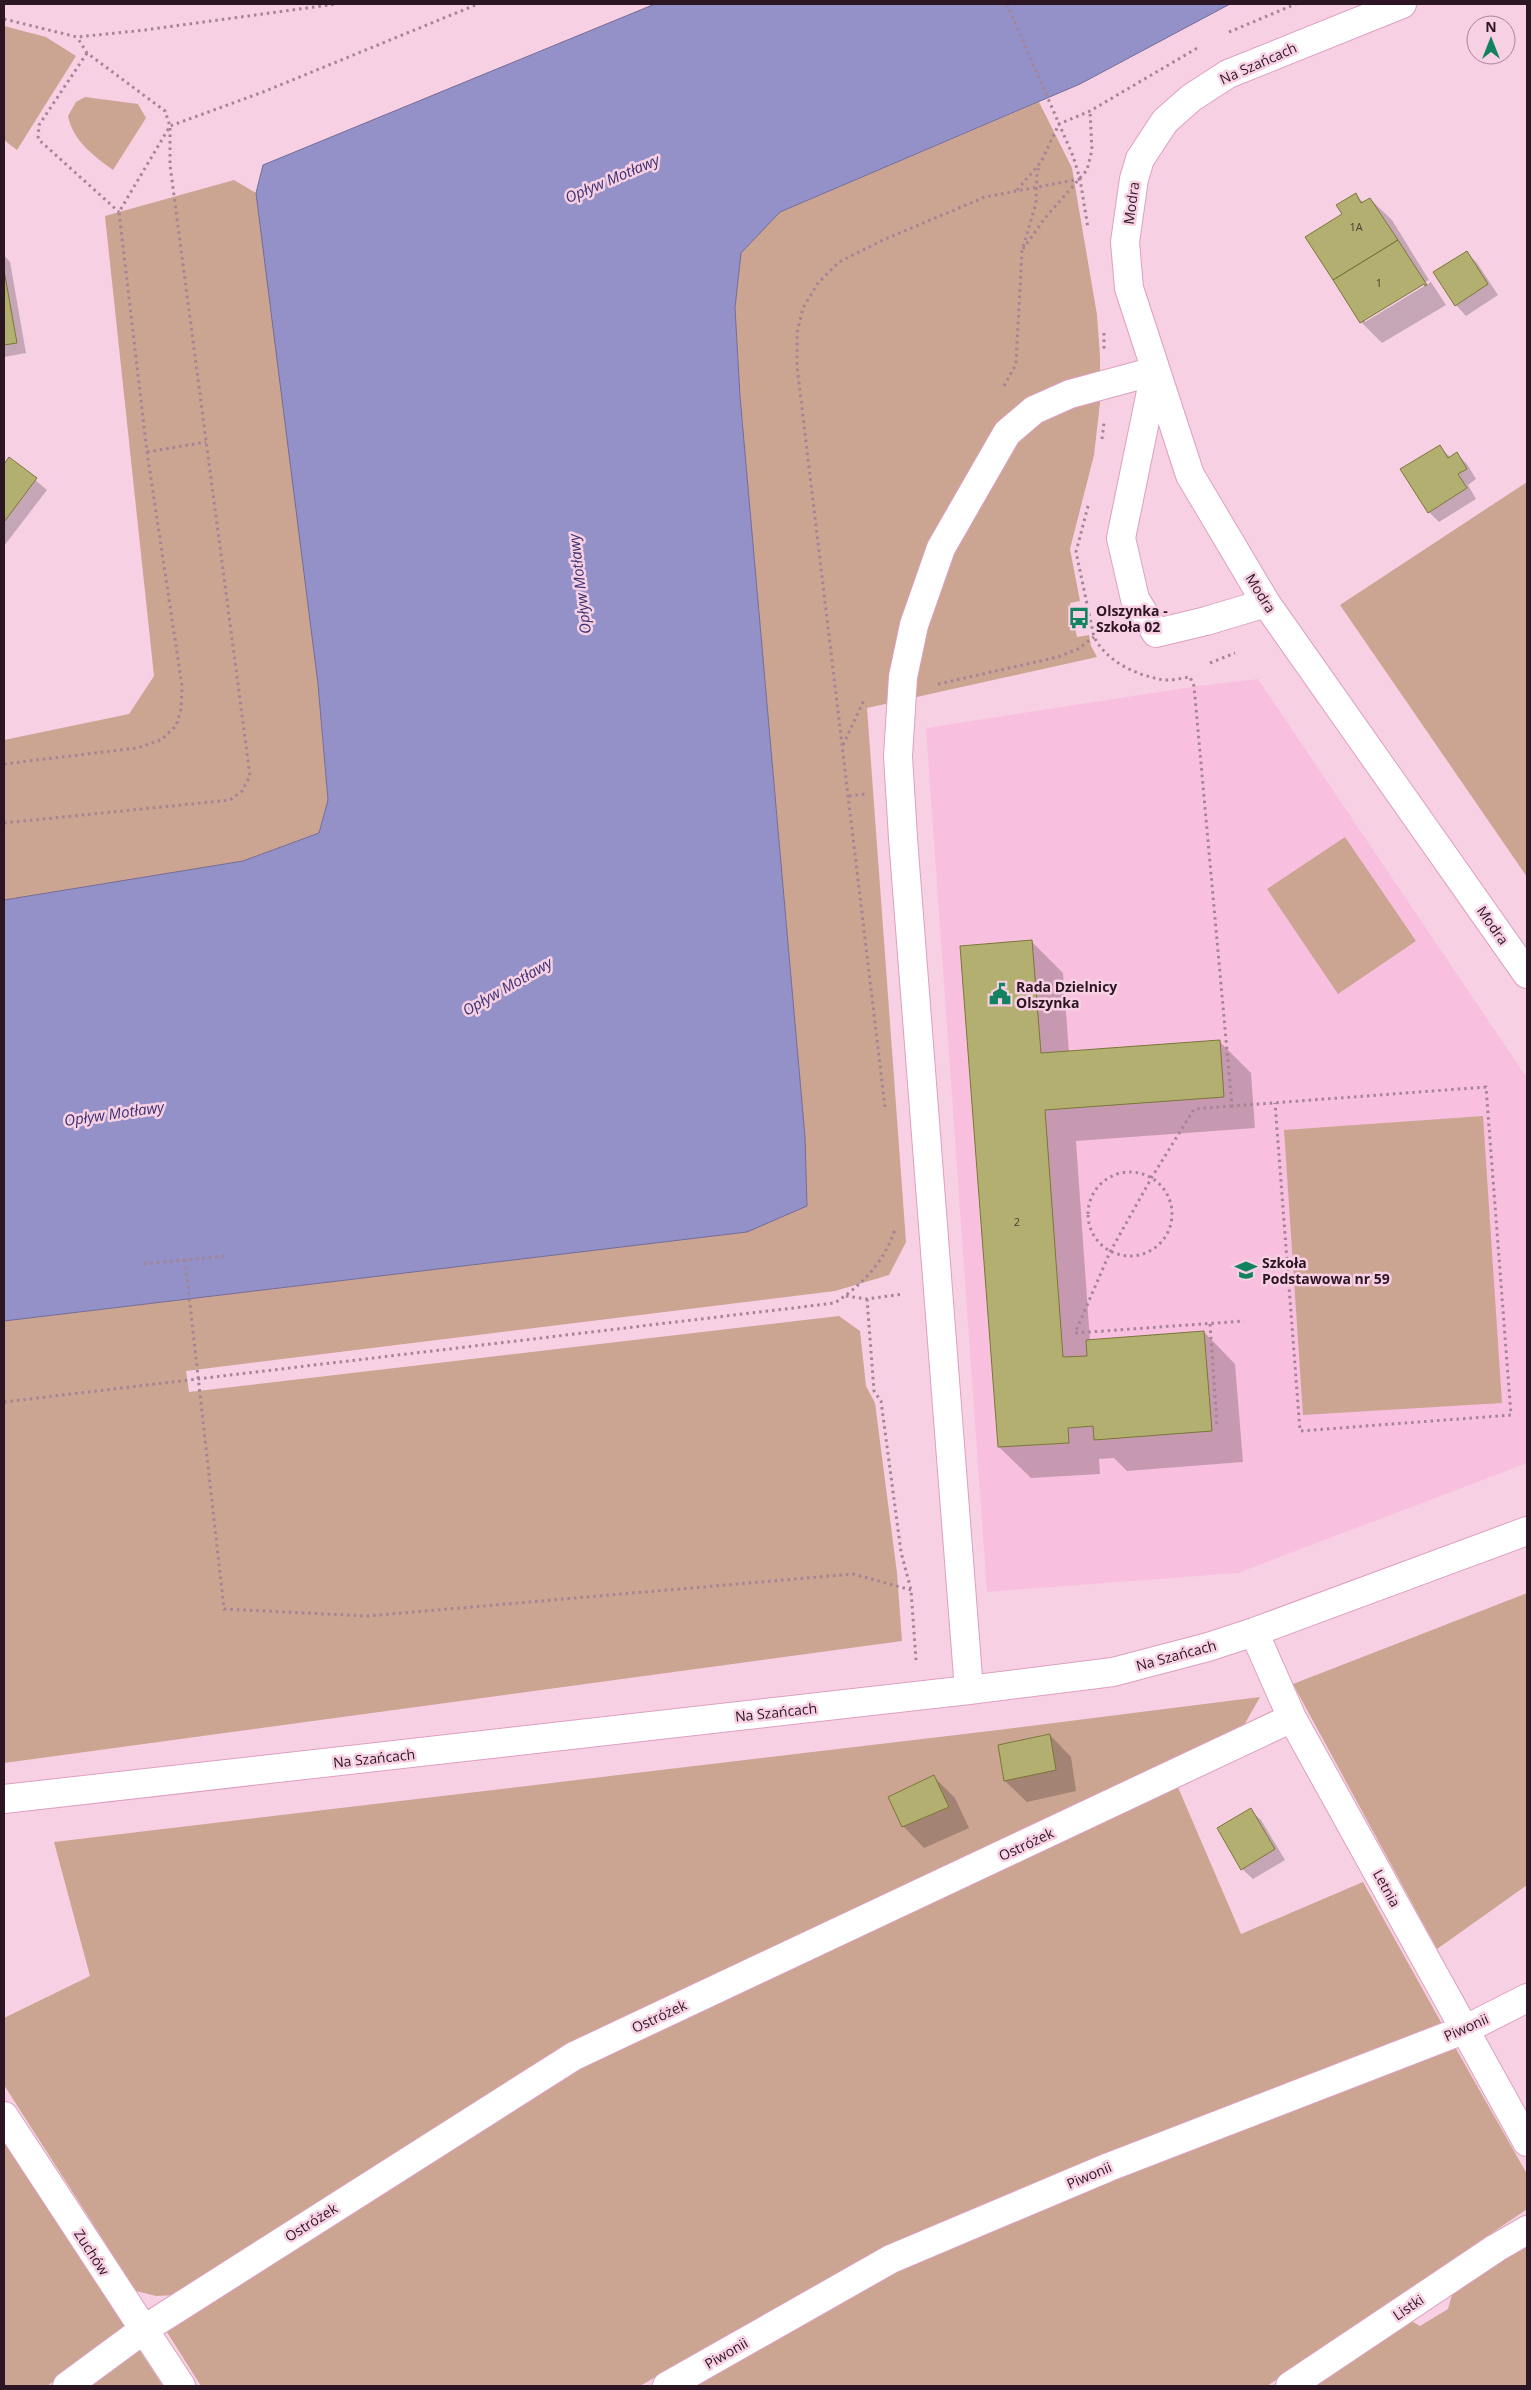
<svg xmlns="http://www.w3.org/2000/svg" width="1531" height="2390" font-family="'Open Sans',sans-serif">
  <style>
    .built { fill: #f8c0de }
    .green { fill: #cca492 }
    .water { fill: #9391c8; stroke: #746c96 }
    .shadow { fill: #0003 }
    .building { fill: #b3af70; stroke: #7b7738 }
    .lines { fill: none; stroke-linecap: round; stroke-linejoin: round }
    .minor-casing { stroke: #dda0c1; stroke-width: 30 }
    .path { stroke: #a48495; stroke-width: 3; stroke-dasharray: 2.5 4; stroke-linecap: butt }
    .minor { stroke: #fff; stroke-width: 28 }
    .labels { text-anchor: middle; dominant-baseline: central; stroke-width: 5; stroke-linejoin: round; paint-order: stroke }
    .number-label { font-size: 11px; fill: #4e3c36 }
    .street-label { font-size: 14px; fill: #2d1623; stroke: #f7d0e4 }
    .poi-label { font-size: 14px; font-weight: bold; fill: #2d1623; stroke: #f7d0e4; text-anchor: start }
    .water-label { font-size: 15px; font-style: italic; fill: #393072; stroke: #f7d0e4 }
  </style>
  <rect width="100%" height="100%" fill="#f7d0e4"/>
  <path class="built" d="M1258,679L1527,1078V1463L1238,1573L987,1592L926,728L1198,686Z"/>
  <path class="green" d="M4,26L46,37L76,56L17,150L4,140Z
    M85,97L138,104L146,118L113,170C94,156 73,141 68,116L76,102Z
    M1039,102L1072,168L1097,315L1100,356V403L1094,455L1070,549L1080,601L1070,603L1077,637L1089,635L1091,646L1097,657L867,708L906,1242L889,1275L835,1291L186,1371L189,1392L839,1316L860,1331L866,1386L875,1403L897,1573L902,1641L4,1763V1321L747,1232L805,1137L740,396L735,308L741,253L780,212Z
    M234,180L256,193L261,222L318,684L328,800L319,833L243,861L4,900V740L129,714L154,676L105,216Z
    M1527,482V877L1340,605Z
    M1345,837L1416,941L1338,994L1267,889Z
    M1483,1116L1502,1403L1303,1415L1284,1130Z
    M1527,1593V1885L1437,1949L1293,1684Z
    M1260,1697L1239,1734L713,1980L175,2295L156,2296L136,2291L4,2085V2018L90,1976L54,1842L998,1730Z
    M1177,1785L1241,1934L1363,1882L1442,2024L864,2260L770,2311L640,2386H201L165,2329L580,2066Z
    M1455,2047L1527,2174V2209L1267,2386H676L853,2289L1170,2153Z
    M4,2139L127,2330L47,2386H4Z
    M1527,2246V2386H1303L1408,2319L1420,2326L1448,2309L1453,2291Z
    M138,2348L163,2386H86Z"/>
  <path class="water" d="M655,4H1230L1080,84L780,212L741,253L735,308L740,396L805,1137L807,1206L747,1232L4,1321V900L243,861L319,833L328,800L318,684L256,193L263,165Z"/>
  <path class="shadow" d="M1355,195L1364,203L1370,199L1392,220L1429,280L1365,319V322L1431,282L1446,305L1382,343L1361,322L1344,214Z
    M1466,252L1477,263L1498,295L1466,316L1456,305Z
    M4,255L10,262L26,353L4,357Z
    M1439,446L1451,458L1457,454L1467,464L1476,479L1468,485L1476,499L1439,522L1429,512Z
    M9,458L47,490L4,546V466Z
    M1032,942L1063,973L1069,1052L1219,1041L1251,1073L1255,1128L1076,1141L1090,1341L1204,1332L1235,1364L1243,1462L1127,1471L1114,1458L1099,1459L1100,1474L1031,1478L999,1447Z
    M1050,1735L1071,1757L1076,1791L1027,1802L1005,1781L999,1746Z
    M934,1777L955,1798L969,1828L924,1848L903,1826Z
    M1250,1810L1261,1820L1285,1860L1253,1879L1242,1869Z"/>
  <path class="building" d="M1356,193L1361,203L1370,198L1398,240L1333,280L1305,237L1342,214L1336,205Z
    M1398,240L1427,285L1425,286L1424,284L1360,323L1333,280Z
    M1467,251L1488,284L1455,306L1433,272Z
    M4,270L17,343L4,345Z
    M1440,445L1448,458L1457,452L1467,469L1458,474L1467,488L1428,513L1400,469Z
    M9,457L37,478L4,522V464Z
    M1032,940L1041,1053L1220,1040L1224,1097L1045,1110L1063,1357L1087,1356L1086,1340L1204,1331L1212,1431L1094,1440L1093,1426L1068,1428L1069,1443L998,1447L960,946Z
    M1050,1734L1056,1770L1004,1781L998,1745Z
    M934,1775L949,1807L902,1827L888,1797Z
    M1251,1808L1275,1849L1241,1870L1217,1828Z"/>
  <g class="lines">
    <g class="minor-casing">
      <path id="minor" d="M1402,4L1228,74L1191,98L1165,121L1140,159L1134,179L1125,242L1129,288L1190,475L1266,603L1527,974
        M1155,372L1121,538L1135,599L1156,633L1206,621L1266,603
        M1254,1632L1292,1718L1527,2142
        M969,1690L903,838L898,756L903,677L914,625L941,548L1007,433L1034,410L1070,394L1155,371
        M4,1799L969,1690L1113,1672L1208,1647L1254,1632L1527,1531
        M4,2116L181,2386
        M67,2386L143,2330L574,2056L1292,1718
        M667,2386L891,2259L1109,2167L1466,2029L1527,1998
        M1290,2386L1496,2248L1527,2230"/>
    </g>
    <path class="path" d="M1007,4L1073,156L1080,179L1088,228
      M4,19L77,37L145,30L336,4
      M1229,32L1296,4
      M87,53L39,125L38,139L119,212
      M1017,190L1041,162L1059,124L1090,111L1199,47
      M1023,249L1045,218L1087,170L1092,150L1090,111
      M1104,333V349
      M1004,386L1016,364L1022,251L1036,203L1037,172L1040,165
      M1102,439L1104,423
      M147,452L206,442
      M1088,506L1076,552L1094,637C1106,660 1133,674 1159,679C1168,682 1181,678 1190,677L1194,686L1232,1106L1486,1087L1511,1415L1300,1431L1275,1103
      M1210,663L1235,653
      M938,684L1058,657L1078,649L1094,637
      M843,745L864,700
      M4,764L137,748L161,740L176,726L181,709L182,686L147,452L119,212L170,126L263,92L478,4
      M849,796L865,794
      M4,823L230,800L242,791L250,776L170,165V126L165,111L87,53L77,37
      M1232,1106L1194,1109L1152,1177L1110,1252L1075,1333L1244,1321
      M885,1107L797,366V333L803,308L818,283L839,262L883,240L985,197L1080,179
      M1088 1214a42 42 0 1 1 84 0a42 42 0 1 1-84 0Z
      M185,1260L224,1609L367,1616L853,1574L911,1590
      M144,1264L225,1256
      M846,1296L867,1299L903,1294
      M867,1299L874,1391L881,1401L901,1552L911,1590L916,1660
      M1210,1324L1217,1426
      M4,1402L835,1303C864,1283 883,1263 895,1230"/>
    <use href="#minor" class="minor"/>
  </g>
  <defs>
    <g id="bus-bare" transform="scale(1.725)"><path d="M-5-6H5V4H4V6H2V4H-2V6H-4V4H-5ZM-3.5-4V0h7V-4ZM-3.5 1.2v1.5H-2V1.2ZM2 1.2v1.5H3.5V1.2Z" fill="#138260" stroke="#f7d0e4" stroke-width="2.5" paint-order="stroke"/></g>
    <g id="civic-bare" transform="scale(1.725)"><path d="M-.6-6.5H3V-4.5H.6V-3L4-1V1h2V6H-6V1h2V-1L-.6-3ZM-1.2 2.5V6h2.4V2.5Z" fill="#138260" stroke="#f7d0e4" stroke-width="2.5" paint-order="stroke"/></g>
    <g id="school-bare" transform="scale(1.725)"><path d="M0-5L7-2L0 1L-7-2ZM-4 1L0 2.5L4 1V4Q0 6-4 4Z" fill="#138260" stroke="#f7d0e4" stroke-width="2.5" paint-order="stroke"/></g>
  </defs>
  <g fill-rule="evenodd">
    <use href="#bus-bare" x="1079" y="618"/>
    <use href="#civic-bare" x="1000" y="994"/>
    <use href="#school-bare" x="1246" y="1270"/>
  </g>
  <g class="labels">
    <g class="number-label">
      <text x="1356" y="226">1A</text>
      <text x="1379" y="282">1</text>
      <text x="1017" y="1221">2</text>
    </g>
    <g class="street-label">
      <text transform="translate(1258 63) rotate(-24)">Na Szańcach</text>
      <text transform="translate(1131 203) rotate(-82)">Modra</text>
      <text transform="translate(1261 593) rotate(58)">Modra</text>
      <text transform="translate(1493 925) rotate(55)">Modra</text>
      <text transform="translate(1176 1655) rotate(-15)">Na Szańcach</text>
      <text transform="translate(776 1712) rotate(-6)">Na Szańcach</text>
      <text transform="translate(374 1758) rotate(-6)">Na Szańcach</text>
      <text transform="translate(1026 1844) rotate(-25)">Ostróżek</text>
      <text transform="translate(1387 1888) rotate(61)">Letnia</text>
      <text transform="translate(659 2016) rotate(-25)">Ostróżek</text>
      <text transform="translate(1466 2027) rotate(-24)">Piwonii</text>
      <text transform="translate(1089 2175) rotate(-23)">Piwonii</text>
      <text transform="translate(311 2222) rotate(-32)">Ostróżek</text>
      <text transform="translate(92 2252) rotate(57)">Zuchów</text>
      <text transform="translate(1408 2307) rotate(-34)">Listki</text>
      <text transform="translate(726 2353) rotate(-30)">Piwonii</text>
    </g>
    <g class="poi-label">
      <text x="1096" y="610">Olszynka -<tspan x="1096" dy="16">Szkoła 02</tspan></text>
      <text x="1016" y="986">Rada Dzielnicy<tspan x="1016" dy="16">Olszynka</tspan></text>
      <text x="1262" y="1262">Szkoła<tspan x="1262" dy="16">Podstawowa nr 59</tspan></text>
    </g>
    <g class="water-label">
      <text transform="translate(612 178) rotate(-23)">Opływ Motławy</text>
      <text transform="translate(579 584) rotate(-97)">Opływ Motławy</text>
      <text transform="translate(507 986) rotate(-30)">Opływ Motławy</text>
      <text transform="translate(114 1113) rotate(-8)">Opływ Motławy</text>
    </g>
  </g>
  <rect width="1531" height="2390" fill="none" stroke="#2d1623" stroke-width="10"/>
  <g transform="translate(1491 40)"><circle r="24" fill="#f7d0e4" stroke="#a68697"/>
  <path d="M0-4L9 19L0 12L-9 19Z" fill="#138260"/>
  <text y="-8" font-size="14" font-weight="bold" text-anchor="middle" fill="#2d1623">N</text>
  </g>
</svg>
